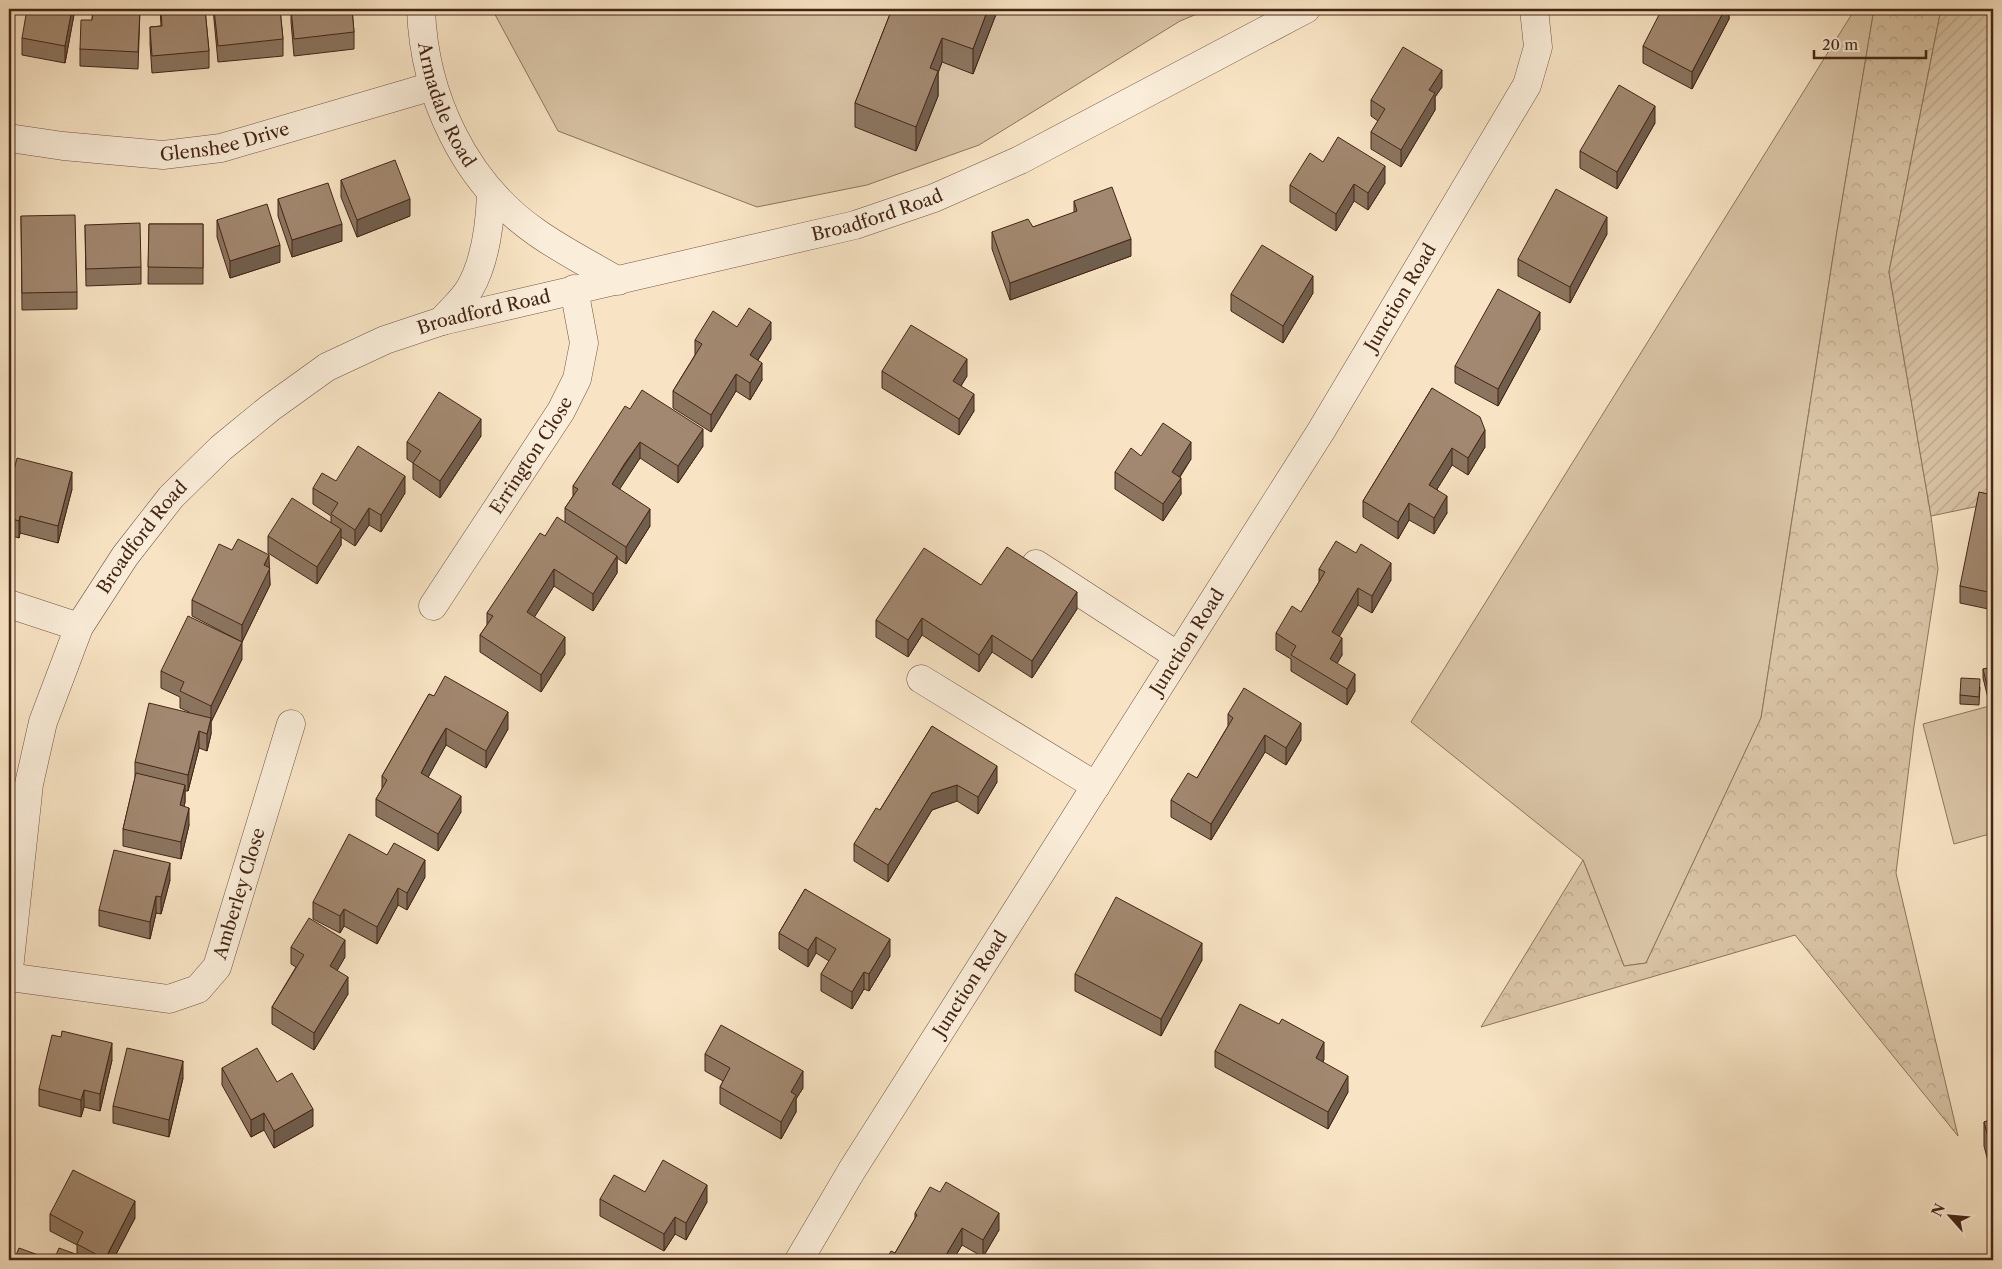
<svg xmlns="http://www.w3.org/2000/svg" width="2002" height="1269" font-family="'Libre Caslon Text',serif">
  <style>
    .grass { fill: #d9c4a6; stroke: #8e745e }
    .forest { fill: url(#forest-crowns); stroke: #8e745e }
    .garden { fill: url(#garden-furrows); stroke: #8e745e }
    .lines { fill: none; stroke-linecap: round; stroke-linejoin: round }
    .minor-casing { stroke: #715541; stroke-width: 29 }
    .minor { stroke: #faedd9; stroke-width: 28 }
    .wall { fill: #8b7560; stroke: #442515 }
    .shaded-wall { fill: #715f4e; stroke: #442515 }
    .building { fill: #a28870; stroke: #442515 }
    .labels { text-anchor: middle; dominant-baseline: central; stroke-width: 4.5; stroke-linejoin: round; paint-order: stroke }
    .street-label { font-size: 18px; fill: #442515; stroke: #faedd9 }
  </style>
  <defs>
    <pattern id="forest-crowns" width="20" height="18" patternUnits="userSpaceOnUse" patternTransform="scale(1.25)"><rect width="20" height="18" fill="#d9c4a6"/><path d="M2 6a3 3 0 1 1 6 0M12 15a3 3 0 1 1 6 0" fill="none" stroke="#bba88e"/></pattern>
    <pattern id="garden-furrows" width="10" height="10" patternUnits="userSpaceOnUse" patternTransform="scale(1.25)"><rect width="10" height="10" fill="#d9c4a6"/><path d="M-1 1l2-2M0 10L10 0M9 11l2-2" fill="none" stroke="#bba88e"/></pattern>
  </defs>
  <rect width="100%" height="100%" fill="#f8e4c4"/>
  <filter id="stains"><feTurbulence type="fractalNoise" baseFrequency=".004" numOctaves="4"/><feColorMatrix values="0 0 0 0 .2 0 0 0 0 .09 0 0 0 0 .02 0 0 0 .5 -.17"/></filter>
  <radialGradient id="worn" r=".72"><stop offset=".6" stop-color="#630" stop-opacity="0"/><stop offset="1" stop-color="#630" stop-opacity=".3"/></radialGradient>
  <path class="grass" d="M492,9H1209L1180,21L979,145L867,185L757,207L558,131Z
    M1855,9H1874L1837,231L1761,718L1646,963L1624,966L1583,860L1411,722Z
    M1993,705V833L1954,844L1923,724Z"/>
  <path class="forest" d="M1874,9H1941L1889,272L1931,516L1938,569L1914,726L1896,873L1958,1136L1795,935L1481,1027L1583,860L1624,966L1646,963L1761,718L1837,231Z"/>
  <path class="garden" d="M1941,9H1993V503L1931,516L1889,272Z"/>
  <g class="lines">
    <g class="minor-casing">
      <g id="minor">
        <path id="s1" d="M421,9C424,95 464,182 536,232C561,250 591,265 618,281"/>
        <path id="s2" d="M9,138L63,146L163,155L221,148L433,86"/>
        <path d="M442,321C451,310 463,300 470,288C486,260 490,225 491,193"/>
        <path d="M1036,564L1178,656"/>
        <path d="M9,604L79,627"/>
        <path id="s3" d="M433,606L561,411L577,379L584,343L574,289"/>
        <path d="M921,679L1096,786"/>
        <path id="s4" d="M9,969L29,784L43,722L79,627L125,556L171,497L221,448L270,408L327,367L385,340L442,321L855,225L934,198L1020,160L1306,9"/>
        <path id="s5" d="M9,977L169,999L198,989L217,967L291,724"/>
        <path id="s6" d="M799,1260L852,1170L1321,431L1527,85L1538,47L1534,9"/>
      </g>
    </g>
    <use href="#minor" class="minor"/>
  </g>
  <path class="wall" d="M75,9L65,63L22,55V38Z
    M93,9H140L138,69L80,66V49L92,20Z
    M160,9H205L209,51V68L152,73L150,44V27L161,26Z
    M213,9H280L283,39V56L218,62Z
    M291,9H352L354,32V49L294,56L291,22Z
    M892,9H998L973,74L942,62L938,73V96L916,151L855,127V103Z
    M1729,9V19L1692,89L1643,63V46Z
    M1442,87L1435,97V110L1401,167L1371,149V132L1378,121L1371,116V100Z
    M1655,123L1617,189L1580,168V151Z
    M1323,162L1385,183L1368,210L1354,201L1336,231L1290,202V185Z
    M341,180L410,216L357,237L341,197Z
    M278,199L342,241L292,257L278,216Z
    M1074,201L1131,256L1010,300L992,249V232L1033,227L1074,213Z
    M21,216L77,292V309L22,310Z
    M217,220L280,262L230,278L217,237Z
    M149,224H203V284H148Z
    M85,225L141,267V284L86,286Z
    M1607,234L1570,303L1518,276V259Z
    M1313,293L1283,343L1231,311V294Z
    M737,327L771,339L758,360L762,380L750,400L736,391L711,432L673,408V391L695,355V340Z
    M1540,329L1498,406L1455,383V366Z
    M882,371L967,376L961,386L974,411L959,435L882,388Z
    M1432,388L1485,447L1468,475L1452,465L1437,489L1447,513L1434,534L1409,520L1398,539L1363,517V501Z
    M630,409L703,446L678,483L640,458L625,480L619,489L650,526L626,564L617,558V573L593,611L554,586L534,617L565,654L541,692L480,652V635L487,625V613L545,536L565,523V508L573,496V486Z
    M481,436L440,498L413,479V463L407,459V442Z
    M1141,456L1191,459L1180,477L1181,494L1163,521L1115,489V472Z
    M336,481L405,493L381,532L369,525L355,546L341,537V545L317,584L268,553V536L331,523V516L313,504V488Z
    M72,489L58,543L20,533L19,538L9,535V490Z
    M1993,495V610L1960,603V586Z
    M232,550L269,567L270,585L242,642L192,616V600Z
    M1319,569L1391,580L1372,613L1358,605L1339,636L1342,655L1337,663L1355,691L1347,705L1291,671V659L1276,650V633L1301,612L1319,582Z
    M981,585L1077,609L1032,678L992,652L979,672L922,635L908,657L876,637V620Z
    M242,659L211,722V734L207,751L199,748L188,791H185V802L184,806L189,825L181,859L123,846V829L135,778V762L189,712L180,708V697L161,688V671Z
    M1993,667V705L1990,706L1983,678V669Z
    M1980,687L1979,705L1960,704V695Z
    M429,694L508,729L486,768L446,745L428,777L461,812L438,851L376,816V799L382,789V776Z
    M1228,714L1301,740L1286,765L1265,752L1211,840L1171,817V800L1197,778L1228,726Z
    M932,726L997,782L978,814L957,801L932,810L888,882L854,861V844L880,810Z
    M425,877L407,910L398,905L377,944L344,926L340,933L313,919V902Z
    M170,880L161,914L156,913L150,939L99,926V910Z
    M805,889L890,956L869,991L864,989L852,1009L821,991V974L829,961L816,953L808,967L779,949V933Z
    M291,947L345,957L337,970L348,994L314,1050L272,1024V1007L296,967L291,964Z
    M1202,960L1161,1036L1075,991V974Z
    M1215,1051L1324,1059L1323,1062L1348,1092L1328,1129L1215,1067Z
    M705,1054L803,1088L796,1099V1112L781,1139L720,1104V1087L723,1081L705,1071Z
    M112,1060L100,1111L84,1107L81,1117L39,1106V1089Z
    M222,1068L277,1082L313,1126L274,1148L264,1130L251,1137L222,1085Z
    M183,1078L169,1137L113,1123V1106Z
    M1993,1119V1180L1984,1146V1122Z
    M645,1192L707,1202L686,1240L675,1234L664,1251L600,1216V1199Z
    M915,1213L999,1230L983,1257L962,1245L953,1260H886L895,1253L915,1219Z
    M50,1214L135,1218L113,1260H54L77,1254V1245L50,1231Z"/>
  <path class="shaded-wall" d="M72,9H75L65,63V46Z
    M988,9H998L973,74V49Z
    M1725,9H1729V19L1692,89V72Z
    M942,38V62L938,73V96L916,151V127L930,68Z
    M1442,70V87L1435,97V110L1401,167V150L1429,90Z
    M1655,106V123L1617,189V172Z
    M1385,166V183L1368,210V193Z
    M1354,184V201L1336,231V214Z
    M410,199V216L357,237V220Z
    M1607,217V234L1570,303V287Z
    M342,224V241L292,257V240Z
    M12,226V243L9,255V238Z
    M1131,239V256L1010,300V283Z
    M280,245V262L230,278V261Z
    M1313,276V293L1283,343V326Z
    M1540,312V329L1498,406V389Z
    M771,322V339L750,372V355Z
    M967,359V376L953,398V381Z
    M762,363V380L750,400V383Z
    M736,374V391L711,432V415Z
    M974,394V411L959,435V419Z
    M481,419V436L440,498V481Z
    M703,429V446L678,483V466Z
    M1485,430V447L1468,475V458Z
    M640,442V458L612,501V484Z
    M1191,442V459L1172,488V472Z
    M1452,448V465L1429,502V485Z
    M72,472V489L58,543V526Z
    M405,476V493L381,532V515Z
    M1181,478V494L1163,521V504Z
    M1447,496V513L1434,534V518Z
    M1409,503V520L1398,539V522Z
    M369,508V525L355,546V530Z
    M650,509V526L626,564V547Z
    M20,516V533L19,538V521Z
    M341,529V545L317,584V567Z
    M269,555L270,585L242,642V625L264,565Z
    M617,556V573L593,611V594Z
    M1391,563V580L1372,613V596Z
    M554,569V586L527,629V612Z
    M1358,588V605L1332,649V632Z
    M1077,592V609L1032,678V661Z
    M922,618V635L908,657V640Z
    M992,635V652L979,672V655Z
    M565,637V654L541,692V675Z
    M1342,638V655L1330,676V659Z
    M242,642V659L211,722V734L207,751V734L211,719V706Z
    M1355,674V691L1347,705V689Z
    M1993,696V705L1990,706V697Z
    M508,712V729L486,768V751Z
    M1301,723V740L1286,765V748Z
    M446,728V745L421,790V773Z
    M199,731V748L188,791V775Z
    M1265,735V752L1211,840V824Z
    M997,766V782L978,814V797Z
    M185,785V802L180,822V805Z
    M957,785V801L932,810L888,882V865L932,793Z
    M461,796V812L438,851V834Z
    M189,808V825L181,859V842Z
    M425,860V877L407,910V893Z
    M170,863V880L161,914V897Z
    M398,888V905L377,944V927Z
    M156,896V913L150,939V922Z
    M344,909V926L340,933V916Z
    M816,937V953L808,967V950Z
    M890,939V956L869,991V974Z
    M345,940V957L330,983V966Z
    M1202,943V960L1161,1036V1019Z
    M864,972V989L852,1009V992Z
    M348,977V994L314,1050V1033Z
    M1324,1042V1059L1316,1075V1058Z
    M112,1043V1060L100,1111V1094Z
    M183,1061V1078L169,1137V1120Z
    M803,1071V1088L796,1099V1112L781,1139V1122L791,1092Z
    M1348,1076V1092L1328,1129V1112Z
    M84,1090V1107L81,1117V1100Z
    M313,1109V1126L274,1148V1131Z
    M264,1113V1130L251,1137V1120Z
    M707,1185V1202L686,1240V1223Z
    M135,1201V1218L113,1260H105Z
    M999,1213V1230L983,1257V1240Z
    M675,1217V1234L664,1251V1234Z
    M962,1228V1245L953,1260H943Z"/>
  <path class="building" d="M27,9H72L65,46L22,38Z
    M93,9H140L138,52L80,49L81,20H92Z
    M161,9H205L209,51L152,56L150,27L162,26Z
    M214,9H280L283,39L218,46Z
    M291,9H352L354,32L294,39Z
    M892,9H988L973,49L942,38L930,68L938,71L916,127L855,103Z
    M1662,9H1725L1692,72L1643,46Z
    M1403,47L1442,70L1429,90L1435,93L1401,150L1371,132L1385,109L1371,100Z
    M1619,85L1655,106L1617,172L1580,151Z
    M1338,137L1385,166L1368,193L1354,184L1336,214L1290,185L1310,153L1323,162Z
    M395,160L410,199L357,220L341,180Z
    M328,183L342,224L292,240L278,199Z
    M1112,187L1131,239L1010,283L992,232L1028,219L1033,227L1077,211L1074,201Z
    M1556,189L1607,217L1570,287L1518,259Z
    M267,204L280,245L230,261L217,220Z
    M75,215L77,292L22,293L21,216Z
    M140,223L141,267L86,269L85,225Z
    M149,224H203V268L148,267Z
    M9,225L12,226L9,238Z
    M1262,245L1313,276L1283,326L1231,294Z
    M1498,289L1540,312L1498,389L1455,366Z
    M749,308L771,322L750,355L762,363L750,383L736,374L711,415L673,391L702,344L695,340L713,311L737,327Z
    M911,325L967,359L953,381L974,394L959,419L882,371Z
    M1432,388L1480,417L1485,430L1468,458L1452,448L1429,485L1447,496L1434,518L1409,503L1398,522L1363,501Z
    M642,390L703,429L678,466L640,442L625,463L612,484L650,509L626,547L565,508L578,489L573,486L625,406L630,409Z
    M439,392L481,419L440,481L413,463L421,451L407,442Z
    M1163,423L1191,442L1172,472L1181,478L1163,504L1115,472L1131,448L1141,456Z
    M358,446L405,476L381,515L369,508L355,530L331,514L338,503L313,488L322,473L336,481Z
    M17,458L72,472L58,526L20,516L19,521L9,518V490Z
    M1979,492L1993,495V593L1960,586Z
    M292,498L341,529L317,567L268,536Z
    M557,517L617,556L593,594L554,569L527,612L565,637L541,675L480,635L493,616L487,613L540,533L545,536Z
    M238,539L269,555L264,565L270,568L242,625L192,600L219,544L232,550Z
    M1336,541L1356,553L1361,544L1391,563L1372,596L1358,588L1332,632L1342,638L1330,659L1355,674L1347,689L1291,655L1296,646L1276,633L1292,606L1301,612L1325,572L1319,569Z
    M1007,547L1077,592L1032,661L992,635L979,655L922,618L908,640L876,620L924,548L981,585Z
    M188,616L242,642L211,706L180,691L184,682L161,671Z
    M1993,667V696L1990,697L1983,669Z
    M445,676L508,712L486,751L446,728L433,750L421,773L461,796L438,834L376,799L387,780L382,776L429,694L434,696Z
    M1961,678L1980,679L1979,697L1960,695Z
    M1244,688L1301,723L1286,748L1265,735L1211,824L1171,800L1188,773L1197,778L1233,718L1228,714Z
    M149,703L211,718L207,734L199,731L188,775L135,762Z
    M932,726L997,766L978,797L957,785L932,793L888,865L854,844L876,808L880,810Z
    M136,773L185,785L180,805L189,808L181,842L123,829Z
    M349,834L387,855L394,843L425,860L407,893L398,888L377,927L344,909L340,916L313,902Z
    M114,850L170,863L161,897L156,896L150,922L99,910Z
    M805,889L890,939L869,974L864,972L852,992L821,974L836,949L816,937L808,950L779,933Z
    M1116,897L1202,943L1161,1019L1075,974Z
    M309,918L345,940L330,966L348,977L314,1033L272,1007L304,955L291,947Z
    M1240,1004L1279,1024L1282,1019L1324,1042L1316,1058L1348,1076L1328,1112L1215,1051Z
    M721,1025L803,1071L791,1092L796,1095L781,1122L720,1087L730,1068L705,1054Z
    M62,1031L112,1043L100,1094L84,1090L81,1100L39,1089L52,1035L61,1037Z
    M127,1048L183,1061L169,1120L113,1106Z
    M257,1048L277,1082L292,1073L313,1109L274,1131L264,1113L251,1120L222,1068Z
    M1993,1119V1156L1984,1122Z
    M663,1160L707,1185L686,1223L675,1217L664,1234L600,1199L614,1175L645,1192Z
    M73,1170L135,1201L105,1259L77,1244L83,1232L50,1214Z
    M946,1182L999,1213L983,1240L962,1228L943,1260H886L891,1251L895,1253L917,1215L915,1213L930,1187L940,1192Z
    M19,1248L52,1260H14Z
    M59,1248L89,1259V1260H54Z"/>
  <g class="labels">
    <g class="street-label">
      <text stroke="none"><textPath href="#s1" startOffset="100">Armadale Road</textPath></text>
      <text stroke="none"><textPath href="#s2" startOffset="218">Glenshee Drive</textPath></text>
      <text stroke="none"><textPath href="#s4" startOffset="1286">Broadford Road</textPath></text>
      <text stroke="none"><textPath href="#s6" startOffset="1135">Junction Road</textPath></text>
      <text stroke="none"><textPath href="#s4" startOffset="881">Broadford Road</textPath></text>
      <text stroke="none"><textPath href="#s3" startOffset="180">Errington Close</textPath></text>
      <text stroke="none"><textPath href="#s4" startOffset="461">Broadford Road</textPath></text>
      <text stroke="none"><textPath href="#s6" startOffset="730">Junction Road</textPath></text>
      <text stroke="none"><textPath href="#s5" startOffset="298">Amberley Close</textPath></text>
      <text stroke="none"><textPath href="#s6" startOffset="325">Junction Road</textPath></text>
    </g>
  </g>
  <rect width="2002" height="1269" fill="none" stroke="#f8e4c4" stroke-width="30"/>
  <rect x="10" y="10" width="1982" height="1249" fill="none" stroke="#442515" stroke-width="2.5"/>
  <rect x="15" y="15" width="1972" height="1239" fill="none" stroke="#442515"/>
  <g transform="translate(1950 1216) rotate(297)" stroke="#faedd9" stroke-width="4" paint-order="stroke">
  <path d="M0-4L9 19L0 12L-9 19Z" fill="#442515"/>
  <text y="-8" font-size="14" font-weight="bold" text-anchor="middle" fill="#442515">N</text>
  </g>
  <path d="M1814 50v8h112v-8" fill="none" stroke="#442515" stroke-width="2.5"/>
  <text x="1822" y="50" font-size="15" fill="#442515" stroke="#faedd9" stroke-width="4" paint-order="stroke">20 m</text>
  <rect width="100%" height="100%" filter="url(#stains)"/>
  <rect width="100%" height="100%" fill="url(#worn)"/>
</svg>
